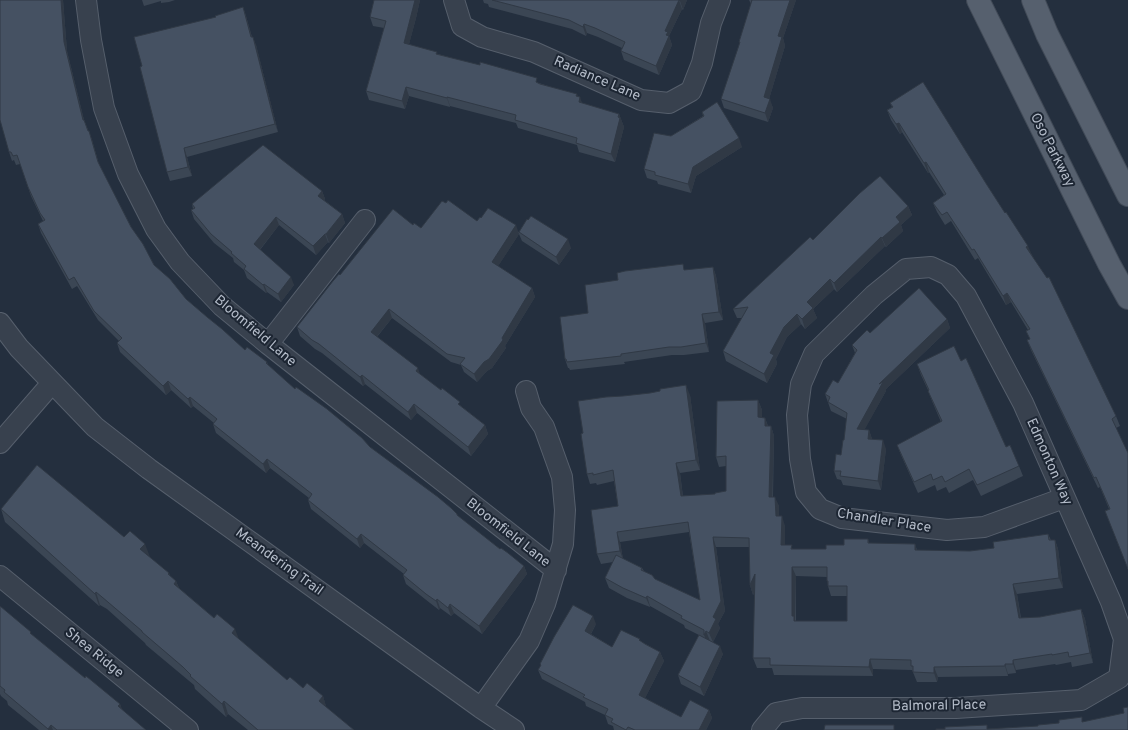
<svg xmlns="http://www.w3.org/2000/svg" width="1128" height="730" font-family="Overpass,sans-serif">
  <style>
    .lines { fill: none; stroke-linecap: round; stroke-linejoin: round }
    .minor-casing { stroke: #565f6c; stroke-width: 22 }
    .major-casing { stroke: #414a57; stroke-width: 24 }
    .minor { stroke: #38414e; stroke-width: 20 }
    .major { stroke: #56606e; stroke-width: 22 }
    .wall { fill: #3b4654; fill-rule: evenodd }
    .shaded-wall { fill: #303945 }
    .building { fill: #455162; stroke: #303945; fill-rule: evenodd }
    .labels { text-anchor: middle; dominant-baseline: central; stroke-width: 4; stroke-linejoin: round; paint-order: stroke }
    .street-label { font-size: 14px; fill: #b4bcc9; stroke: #1d2633 }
  </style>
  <rect width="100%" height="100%" fill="#242f3e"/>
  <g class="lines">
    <g class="minor-casing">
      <path id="minor" d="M86,0L91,40L104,108L128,174L156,229L180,262L222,306L268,344L556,570
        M454,0L462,26L482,37L534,52L641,100L669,103L691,91L702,63L711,23L720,0
        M0,323L19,348L95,427L149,469L481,708L514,730
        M268,344L365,220
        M0,443L52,383
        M0,576L188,730
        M481,708L529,641L545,604L563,544L565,510L562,477L544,427L531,408L526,391
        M762,730L776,713L802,708H956L1081,700L1119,678L1124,639L1111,602L1023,403L966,296L948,275L931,267L906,269L874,295L814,354L801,384L797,415L800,459L806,492L820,509L842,518L947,530L984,527L1064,498"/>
    </g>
    <g class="major-casing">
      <path id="major" d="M978,0L1109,264L1128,298
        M1033,0L1047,34L1128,195"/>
    </g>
    <use href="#minor" class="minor"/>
    <use href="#major" class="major"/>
  </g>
  <path class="wall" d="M0,0H63L67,51L84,120L92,140L99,165L131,227L154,265L186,299L207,317L245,350L267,362L268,365L295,389L457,514L458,516L500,549L524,566L527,574L482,634L454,613L451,616L440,608L439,610L430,603L406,584L403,575L404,574L364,543L360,548L311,509L308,500L309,498L270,468L266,473L216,433L213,424L214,423L193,406L191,408L171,390L166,395L120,352L117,343L119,341L98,320L77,286L72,289L41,233L38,224L43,221L31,196L20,164L16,165L14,160L12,161L9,152Z
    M142,0H175L169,2L161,3V1L144,6Z
    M374,0H420L416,18L409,44L438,54L539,83L578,96L582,103L619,114L624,127L615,162L579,152L577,145L518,128L516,123L450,106V107L409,96L405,109L369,100L366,91L384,28L373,26L370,17Z
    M483,0H687L683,10L682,9L669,36L672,45L659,75L624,60L621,51L622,48L598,37L587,33L586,36L572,29L489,7L488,4L484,3Z
    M749,0H796L783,38L785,46L769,99L773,108L768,122L724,108L721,99L740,44L739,42L751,4Z
    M243,7L246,16L252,37L256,45L278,132L187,157L192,176L170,181L167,172L142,66L216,17Z
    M890,103L987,185L1032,255L1116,416L1120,426L1116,428L1128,453V569L1105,511L1109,509L1100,487L1098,488L1031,350L1027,340L1030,339L1026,331L1028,330L1011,302L1006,305L978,258L975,260L951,221L945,225L937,212L933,203L944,195L929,172L928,173L902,132L900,134L891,120L887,110L892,107Z
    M702,112L742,147L696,176L691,193L658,184L657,181L647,178L644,169L671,136L703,116Z
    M322,191L325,199L324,200L342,214L345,223L329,243L328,242L316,255L279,225L260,250L294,285L281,302L267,292L266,293L247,278L244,270L234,262L233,258L214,243L194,219L191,210L193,209L192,204Z
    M446,203L477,221L481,218L519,232L571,248L559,265L522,241L519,234L498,266L532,288L535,297L505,346L506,348L492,368L487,371L477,382L464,372L461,365L451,362L392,318L377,337L420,374L485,425L488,434L471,456L417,413L411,420L365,384L363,386L322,353L315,349L300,336L297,327L340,275L413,225L421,228Z
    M908,206L912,215L901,225L903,231L886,247L885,246L837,292L834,289L813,309L817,318L805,329L801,324L787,337L776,359L777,364L767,383L726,361L723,351L742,318H737L733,309L813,240Z
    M713,267L716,276L723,320L705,323L709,352L684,355H672L624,362L625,364L570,370L569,368H568L565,359L588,313Z
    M947,319L950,328L886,389V391L864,430H869L872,439L886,449L881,490L843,485L841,480L837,479L834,471L841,455L844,440L847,419L831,411L825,394L838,383L855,353L852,345L870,333Z
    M961,361L1006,447L1019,466L1023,476L981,496L973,480L949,493L946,487L937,491L935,485L918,493L901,455L897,445L941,422L932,401L928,391V390L921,375L917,364Z
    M690,395L700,470L680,473L683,496L715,494L726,491V466L719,467L716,457L758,400L762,410V418H765L768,426H771L774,436L773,497L779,506V516L785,526V545L793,549H826L868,539L869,543L915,544L917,550L970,551L994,548L1048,534L1051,540H1055L1058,549L1063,588L1017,594L1021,618L1040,617L1081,609L1085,619L1093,663L1072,667L1071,662L1056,665L1055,664L1016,670V673L1008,674V676L938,677L937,682H917L912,670L873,669V676L774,675L772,668H757L753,658L755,592L753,595L750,585L749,547H716L725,611L718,624L720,628L713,642L723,654L704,696L681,684L678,675L699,635L685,628L684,625L650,606V607L627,598L609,588L605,578L613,562L601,564L597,554L618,506L614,481L597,485L596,483L590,484L587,474L583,433ZM689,532L700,600L655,579L644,571L642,568L623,559L620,542ZM796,576L827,577L828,586L831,596H847V621H796Z
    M1,509L124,537L169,573L170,576L176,581L179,588L287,680L303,688L323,696L326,707L354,730H248L228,714L226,717L195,689L194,685L146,645L145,643L107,609L100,605L99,606L5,522Z
    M0,606L31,635L85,678L120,704L122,710L146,730H39L8,705L7,701L1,696L0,694Z
    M596,624L591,634L612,647L640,641L660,652L664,661L645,698L681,717L709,710L712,718L706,730H614L613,726L608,724L605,715L586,706L585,702L542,679L538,670L541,666L540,664Z"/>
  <path class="shaded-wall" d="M61,0H63L67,51L86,129L83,120L64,42Z
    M415,0H420L416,18L407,52L404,43Z
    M679,0L682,9L669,36L672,45L659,75L656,66L665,31Z
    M680,0H687L683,10L680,1Z
    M790,0H796L783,38L785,46L767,106L764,97L778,36Z
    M243,7L246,16L254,46L251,37Z
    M584,24L587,33L586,36L583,27Z
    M253,37L256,45L278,132L275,124Z
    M406,87L409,96L405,109L402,101Z
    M577,94L579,100L580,97L583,106L582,110L576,96Z
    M447,97L450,106V107L447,98Z
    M770,99L773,108L768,122L765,113Z
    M619,114L624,127L615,162L611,154Z
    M899,123L902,132L900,134L896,124Z
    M89,131L92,140L101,171L98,162Z
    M739,138L742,147L696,176L691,193L688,184L693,167Z
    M184,148L187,157L192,176L188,167Z
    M926,162L929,172L928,173L924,163Z
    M322,191L325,199L321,204L318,196Z
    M908,206L912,215L901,225L903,231L886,247L882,238L896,217Z
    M342,214L345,223L329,243L326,234Z
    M276,217L279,225L257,253L254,244Z
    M516,225L519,234L495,271L492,262Z
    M325,234L328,242L316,255L313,246Z
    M881,237L885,246L837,292L834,283Z
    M568,239L571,248L559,265L556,257Z
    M1028,246L1032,255L1026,247Z
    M713,267L716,276L723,320L719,312Z
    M291,277L294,285L281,302L278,294Z
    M830,279L834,289L813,309L817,318L805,329L802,319L807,302Z
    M264,284L267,292L266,293L263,285Z
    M532,288L535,297L505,346L506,348L492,368L487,371L477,382L474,374L502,338Z
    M1007,293L1011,302L1006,305L1003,296Z
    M389,309L392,318L374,340L371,332Z
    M702,314L705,323L709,352L706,343Z
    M797,314L801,324L787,337L776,359L777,364L767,383L764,374L770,353L784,327Z
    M947,319L950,328L886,389V391L860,438L857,429L879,384Z
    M418,368L421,377L416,371Z
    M362,375L365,384L363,386L360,377Z
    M168,381L171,390L166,395L163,386Z
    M686,385L690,395L700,470L696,460Z
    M190,397L193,406L191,408L188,399Z
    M758,400L762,410V427L758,417Z
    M414,404L417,413L411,420L408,412Z
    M765,418L768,427L765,426Z
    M485,425L488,434L471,456L468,447Z
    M771,426L774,436L772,506L769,497Z
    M869,430L872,439H868Z
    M883,440L886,449L881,490L878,481Z
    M267,459L270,468L266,473L263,464Z
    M676,463L680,473L684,506L681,496Z
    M775,497L779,506V526L776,516Z
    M782,516L785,526V554L781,545Z
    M617,532L620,542L623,560L620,551Z
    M361,534L364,543L360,548L357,539Z
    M713,537L716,547L725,611L718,624L720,628L713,642L709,633L713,617Z
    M1055,540L1058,549L1063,588L1059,578Z
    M145,544L150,557L140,549Z
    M915,544L918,554L915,550Z
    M524,566L527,574L482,634L479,626Z
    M792,567L796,576L795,620L797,626V631L792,616Z
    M755,574L759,584L753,595L750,585Z
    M176,581L181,594L174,584Z
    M1013,584L1017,594L1022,628L1019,618Z
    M96,592L100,605L99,606L95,594Z
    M647,596L650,606V607L646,598Z
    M437,599L440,608L439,610L436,601Z
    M450,604L454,613L451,616L448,608Z
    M1081,609L1085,619L1093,663L1090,653Z
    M593,616L596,624L588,639L585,631Z
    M235,629L240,642L232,633Z
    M706,631L710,641L708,644L704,635Z
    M720,646L723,654L704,696L700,687Z
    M660,652L664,661L642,704L639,695Z
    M870,659L873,669V676L869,667Z
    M1013,660L1016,670V673L1013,664Z
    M1005,664L1008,674V676L1005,666Z
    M934,667L938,677L937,682L934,673Z
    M323,696L327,709L319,701Z
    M224,701L228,714L226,717L222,704Z
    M120,704L125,717L118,706Z
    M709,710L712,718L706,730H699Z
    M51,725L53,730H48V729Z"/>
  <path class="building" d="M0,0H61L64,42L83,120H84L88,131H89L98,162L131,227L143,244L154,265L170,279L186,299L207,317L222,329L245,350L247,347L267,362L266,363L295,389L296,387L327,409L362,438L370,447L438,497L451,508L457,514V515L500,549L501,548L508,553L524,566L479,626L450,604L448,608L437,599L436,601L426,594L403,575L407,570L361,534L357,539L308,500L312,494L267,459L263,464L213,424L217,419L190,397L188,399L168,381L163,386L117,343L122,338L94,311L74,277L69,280L38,224L45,220L40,213L28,187L17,155L13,156L11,152H9L0,120Z
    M374,0H415L404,43L437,52L436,54L480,65V62L537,78L536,82L540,84L577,94L576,96L580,97L579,102L619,114L618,117L620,118L611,154L576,143L577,138L515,120L516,115L447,97V98L406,87L402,101L366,91L386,21L370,17Z
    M492,0H680V1L679,0L665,31L668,32L666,35L669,36L656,66L621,51L625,42L595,28L584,24L583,27L569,20Z
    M751,0H790L778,36L782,37L764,97L770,99L765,113L721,99L740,42H739L752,0Z
    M243,7L251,37H253L275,124L184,148L188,167L167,172L140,67L142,66L134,37L216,17L215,16Z
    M923,82L987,185L1005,213L1006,212L1028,246L1026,247L1047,278L1049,277L1116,416L1112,419L1128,453V569L1105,511L1110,509L1096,477L1094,478L1027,340L1030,339L1026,331L1030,329L1007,293L1003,296L974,249L972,250L947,212L942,215L933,203L946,194L926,162L924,163L899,123L896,124L887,110L893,107L890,103Z
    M717,102L739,138L693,167L688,184L655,175V172L644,169L654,133L671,136L704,116L702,112Z
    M263,145L322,191L318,196L342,214L326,234H325L313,246L276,217L254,244L291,277L278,294L264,284L263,285L244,269L246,266L231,253L232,252L211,234L191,210L195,208L192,204Z
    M880,176L908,206L896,217L900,222L882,238L881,237L834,283L830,279L807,302L813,308L802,319L797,314L784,327L770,353L774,355L764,374L723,351L748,307L733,309L810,237L813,240L860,193Z
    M448,200L477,221L480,217L481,218L488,208L516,225L492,262L532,288L502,338L503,340L489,359L484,362L474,374L460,364L465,358L447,354L389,309L371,332L418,368L416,371L441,390L442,388L460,402L458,404L485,425L468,447L414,404L408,412L362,375L360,377L319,344L312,340L297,327L333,281L339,274L340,275L393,209L413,225L414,223L421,228L442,201L446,203Z
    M531,216L568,239L556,257L519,232L527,219L528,220Z
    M683,264L684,270L713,267L719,312L702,314L706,343L681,347H669L621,354V356L567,362L566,359H565L560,317L588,313L585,285L618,280L617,273L625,271Z
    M919,288L947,319L879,384L883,382L857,429L869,430L868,439L883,440L878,481L840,476L841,471H834L836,454L841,455L843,440H844L847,413L828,402L830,397L825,394L833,380L838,383L857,350L852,345L867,330L870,333Z
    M954,346L961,361L966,358L1006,447L1010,445L1019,466L977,485L969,469L945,482L942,476L933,480L931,474L914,482L897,445L942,421L928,391L929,390L917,364Z
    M686,385L696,460L676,463L681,496L715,494V493L726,491V456L716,457L717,401L758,400V417L765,418V426H771L769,497H775L776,516H782L781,545H792L791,549H826V545H844V539H868V543L915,544V550L970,551L994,548L993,542L1048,534L1049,540H1055L1059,578L1013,584L1019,618L1040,617L1081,609L1090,653L1069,657L1068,652L1052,655V654L1013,660V664H1005V666L934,667V673L913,672V666H911V660L870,659L869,667L770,665V658H753L755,574L750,585L749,538L713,537L721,601L713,617L716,619L709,633L706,631L704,635V630L681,618L682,616L647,596L646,598L623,588L605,578L616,555L642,568L641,570L652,575L655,579L700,600L688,522L617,532L620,551L597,554L591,510L618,506L613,470L593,475V473L587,474L581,434L583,433L578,401L606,397L623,396L650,393L660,391V389ZM792,567H827V581H828V586H847V621H794V616H792Z
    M37,465L124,537L130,531L145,544L140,549L169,573L168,574L176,581L174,584L214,618L217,614L235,629L232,633L287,680L290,677L303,688L307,683L323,696L319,701L354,730H258L224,701L222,704L190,676L191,675L183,667L142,632V631L102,597L96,592L95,594L1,509Z
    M573,605L593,616L585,631L612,647L621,630L640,639L639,640L645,644L660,652L639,695L681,717L690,700L709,710L699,730H635L628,727L626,730L611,722L613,719L605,715L608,709L583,697L585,695L538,670L541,665L540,664L554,637Z
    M0,606L31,632L30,633L85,678L86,676L120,704L118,706L146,730H57L51,725L48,729L4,692L5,690L0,686Z
    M699,635L720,646L700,687L678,675Z
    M1128,707V730H936V729H945V727L987,725V729L1038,726V725L1059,723V720L1082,717V722L1124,713L1123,708Z
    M825,725H894V730H824Z"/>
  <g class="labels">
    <g class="street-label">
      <text transform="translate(597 79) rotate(23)">Radiance Lane</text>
      <text transform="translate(1052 150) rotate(63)">Oso Parkway</text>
      <text transform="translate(255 331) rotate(40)">Bloomfield Lane</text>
      <text transform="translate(1049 462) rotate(66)">Edmonton Way</text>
      <text transform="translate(884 521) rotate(9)">Chandler Place</text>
      <text transform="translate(508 533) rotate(38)">Bloomfield Lane</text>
      <text transform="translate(279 562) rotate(36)">Meandering Trail</text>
      <text transform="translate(94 653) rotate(39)">Shea Ridge</text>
      <text transform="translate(939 706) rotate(-1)">Balmoral Place</text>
    </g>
  </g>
</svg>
